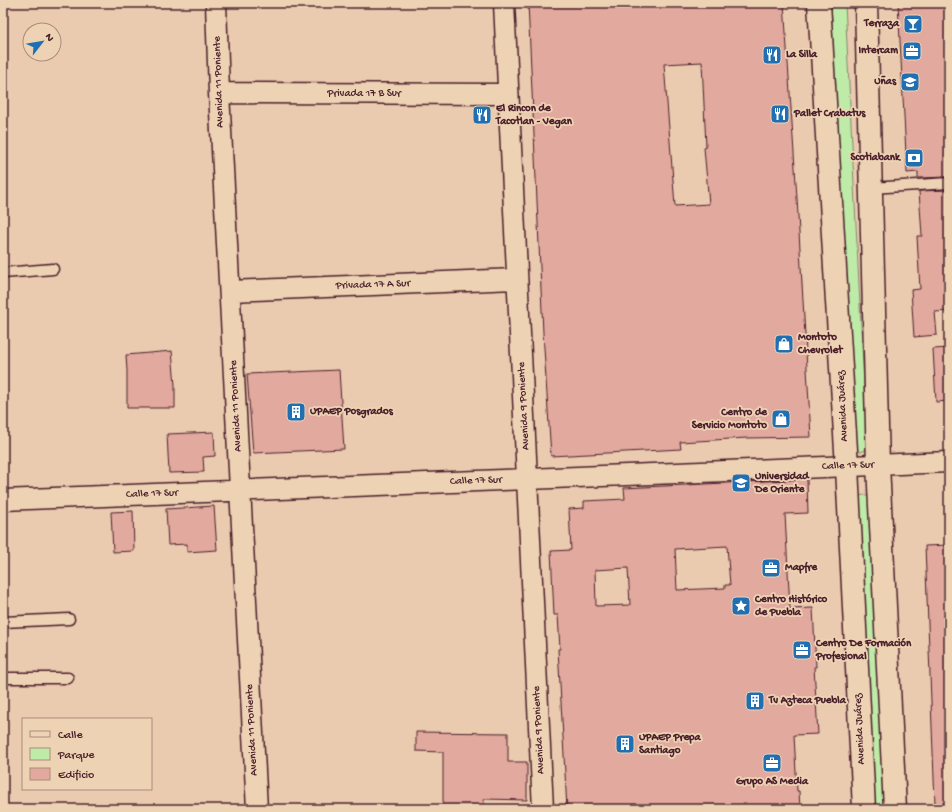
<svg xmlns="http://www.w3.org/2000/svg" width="952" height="812" font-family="'Gochi Hand',sans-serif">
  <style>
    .green { fill: #bfeba8; stroke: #84856a }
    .building { fill: #e2a99e; stroke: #4a1f2b; fill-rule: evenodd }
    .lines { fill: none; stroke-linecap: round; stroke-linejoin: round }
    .lane-casing { stroke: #4a1f2b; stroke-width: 13 }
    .street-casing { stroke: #4a1f2b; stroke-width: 23 }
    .secondary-casing { stroke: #4a1f2b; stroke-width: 25 }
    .lane { stroke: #edd3b4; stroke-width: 10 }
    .street { stroke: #edd3b4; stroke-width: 20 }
    .secondary { stroke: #edd3b4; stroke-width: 22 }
    .labels { text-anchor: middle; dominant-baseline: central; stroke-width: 3.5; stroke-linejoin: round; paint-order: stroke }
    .poi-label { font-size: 11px; font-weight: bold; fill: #4a1f2b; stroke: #edd3b4; text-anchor: start }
    .street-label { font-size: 11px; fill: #4a1f2b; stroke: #edd3b4 }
  </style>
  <rect width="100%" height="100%" fill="#ebcbb0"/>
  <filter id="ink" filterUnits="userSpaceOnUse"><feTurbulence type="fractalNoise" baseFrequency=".025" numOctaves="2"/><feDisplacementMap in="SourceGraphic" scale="8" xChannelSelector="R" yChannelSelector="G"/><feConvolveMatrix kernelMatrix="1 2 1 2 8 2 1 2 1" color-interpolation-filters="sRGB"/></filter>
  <g filter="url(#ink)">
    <path class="green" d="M831,3H845L867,446L865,450L861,452L855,450L853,445Z
      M864,495L869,497L887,809H872L859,496Z"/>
    <path class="building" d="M528,3H784L797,198L811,437L747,438L680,442L681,449L551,456L543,333ZM702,62L706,147L704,148L709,204L675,206L664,64Z
      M898,3H949V177L918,178V172L907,173Z
      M949,190V311L935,312L937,335L914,337L911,290L920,289L917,236H922L919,191Z
      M949,348V401L936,402L933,349Z
      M172,351L175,385V408H127V371L126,355Z
      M339,370L344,449L253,453L247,374Z
      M214,432L215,456L203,457L204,472L169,473L167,434Z
      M807,479L808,513L785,514L790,609L813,608L816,667H814L818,734L794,735L797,791H799L800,809H567L558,649H560L558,615H554L551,551L571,550L569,509L584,508V501L625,499L624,488ZM727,546L730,585H725V588L677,590L675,549ZM628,568L630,605L596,606L595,570Z
      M214,506L217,550L187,552V544L168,545L166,509Z
      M133,511L134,551L113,552L111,512Z
      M949,545V803L935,804L925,546Z
      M416,732L508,733V762H527V800L484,799V809H443V752L416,751Z"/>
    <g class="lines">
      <g class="lane-casing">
        <path id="lane" d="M871,188L949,183
          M3,273L53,269
          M3,622L69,619
          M3,678H68"/>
      </g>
      <g class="street-casing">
        <path id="street" d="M216,3L219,93L257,809
          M504,3L543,809
          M219,93L508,94
          M230,291L517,279
          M3,500L949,462"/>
      </g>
      <g class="secondary-casing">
        <path id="secondary" d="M819,3L847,467L864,809
          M866,3L878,465L895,809"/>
      </g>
      <use href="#lane" class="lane"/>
      <use href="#street" class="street"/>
      <use href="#secondary" class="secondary"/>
    </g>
  </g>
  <defs>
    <g id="bar-square" transform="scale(1)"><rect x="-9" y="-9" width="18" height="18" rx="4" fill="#1f6fb2" stroke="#edd3b4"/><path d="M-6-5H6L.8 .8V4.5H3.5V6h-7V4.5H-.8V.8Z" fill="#fff"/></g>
    <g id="office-square" transform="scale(1)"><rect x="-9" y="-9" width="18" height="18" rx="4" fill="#1f6fb2" stroke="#edd3b4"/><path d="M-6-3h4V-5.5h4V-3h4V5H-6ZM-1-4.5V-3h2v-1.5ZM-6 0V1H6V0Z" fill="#fff"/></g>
    <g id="restaurant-square" transform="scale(1)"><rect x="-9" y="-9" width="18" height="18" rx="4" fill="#1f6fb2" stroke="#edd3b4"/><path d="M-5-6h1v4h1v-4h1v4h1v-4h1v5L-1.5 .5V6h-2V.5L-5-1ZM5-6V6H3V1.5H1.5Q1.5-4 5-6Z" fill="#fff"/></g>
    <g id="school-square" transform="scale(1)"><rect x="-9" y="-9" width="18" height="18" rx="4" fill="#1f6fb2" stroke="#edd3b4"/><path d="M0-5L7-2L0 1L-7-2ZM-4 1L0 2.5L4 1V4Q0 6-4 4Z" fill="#fff"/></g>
    <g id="bank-square" transform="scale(1)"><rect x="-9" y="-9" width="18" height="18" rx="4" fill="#1f6fb2" stroke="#edd3b4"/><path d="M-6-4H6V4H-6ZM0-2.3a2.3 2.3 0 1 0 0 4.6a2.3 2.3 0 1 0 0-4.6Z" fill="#fff"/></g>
    <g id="shop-square" transform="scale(1)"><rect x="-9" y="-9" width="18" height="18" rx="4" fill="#1f6fb2" stroke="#edd3b4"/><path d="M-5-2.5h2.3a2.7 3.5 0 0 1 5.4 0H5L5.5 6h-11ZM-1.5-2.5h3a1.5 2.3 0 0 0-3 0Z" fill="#fff"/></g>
    <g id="building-square" transform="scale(1)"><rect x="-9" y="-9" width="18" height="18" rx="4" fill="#1f6fb2" stroke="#edd3b4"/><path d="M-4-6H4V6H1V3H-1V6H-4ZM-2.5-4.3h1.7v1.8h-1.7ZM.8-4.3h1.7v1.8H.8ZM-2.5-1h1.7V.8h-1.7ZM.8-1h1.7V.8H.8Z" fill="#fff"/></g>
    <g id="university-square" transform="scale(1)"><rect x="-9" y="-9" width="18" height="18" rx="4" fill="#1f6fb2" stroke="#edd3b4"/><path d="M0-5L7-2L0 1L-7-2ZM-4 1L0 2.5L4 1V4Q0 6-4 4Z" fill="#fff"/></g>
    <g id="sight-square" transform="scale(1)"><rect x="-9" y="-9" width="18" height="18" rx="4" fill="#1f6fb2" stroke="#edd3b4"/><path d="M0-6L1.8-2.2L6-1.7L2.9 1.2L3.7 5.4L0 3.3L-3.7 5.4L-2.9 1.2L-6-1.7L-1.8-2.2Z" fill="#fff"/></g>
  </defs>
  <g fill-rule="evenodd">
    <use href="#bar-square" x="913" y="24"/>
    <use href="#office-square" x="912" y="51"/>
    <use href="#restaurant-square" x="772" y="55"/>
    <use href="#school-square" x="910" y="82"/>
    <use href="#restaurant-square" x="780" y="114"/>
    <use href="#restaurant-square" x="482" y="115"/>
    <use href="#bank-square" x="914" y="158"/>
    <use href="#shop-square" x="784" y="344"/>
    <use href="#building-square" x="296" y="412"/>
    <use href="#shop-square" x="781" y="419"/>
    <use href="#university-square" x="741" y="483"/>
    <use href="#office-square" x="771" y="568"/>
    <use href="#sight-square" x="741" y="606"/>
    <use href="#office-square" x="802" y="650"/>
    <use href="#building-square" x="755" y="701"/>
    <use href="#building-square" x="625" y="744"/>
    <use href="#office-square" x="772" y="763"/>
  </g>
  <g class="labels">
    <g class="poi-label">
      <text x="899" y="24" text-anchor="end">Terraza</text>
      <text x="898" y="51" text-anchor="end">Intercam</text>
      <text x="786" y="55">La Silla</text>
      <text x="896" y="82" text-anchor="end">Uñas</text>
      <text x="496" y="109">El Rincon de<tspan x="496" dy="13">Tacotlan - Vegan</tspan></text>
      <text x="794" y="114">Pallet Crabatus</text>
      <text x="900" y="158" text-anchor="end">Scotiabank</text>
      <text x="798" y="338">Montoto<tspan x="798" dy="13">Chevrolet</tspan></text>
      <text x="310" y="412">UPAEP Posgrados</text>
      <text x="767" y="413" text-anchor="end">Centro de<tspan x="767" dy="13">Servicio Montoto</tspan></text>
      <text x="755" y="477">Universidad<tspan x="755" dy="13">De Oriente</tspan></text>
      <text x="785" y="568">Mapfre</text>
      <text x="755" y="600">Centro Histórico<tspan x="755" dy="13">de Puebla</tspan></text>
      <text x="816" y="644">Centro De Formación<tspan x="816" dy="13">Profesional</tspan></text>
      <text x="769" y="701">Tv Azteca Puebla</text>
      <text x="639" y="738">UPAEP Prepa<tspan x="639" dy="13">Santiago</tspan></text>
      <text x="772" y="782" text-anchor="middle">Grupo AS Media</text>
    </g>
    <g class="street-label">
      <text transform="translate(219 82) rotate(-92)">Avenida 11 Poniente</text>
      <text x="364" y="94">Privada 17 B Sur</text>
      <text transform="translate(373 285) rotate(-2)">Privada 17 A Sur</text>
      <text transform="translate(236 406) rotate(-93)">Avenida 11 Poniente</text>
      <text transform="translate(524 406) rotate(-93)">Avenida 9 Poniente</text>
      <text transform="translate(843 406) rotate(-93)">Avenida Juárez</text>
      <text transform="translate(848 466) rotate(-2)">Calle 17 Sur</text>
      <text transform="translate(476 481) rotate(-2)">Calle 17 Sur</text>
      <text transform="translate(152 494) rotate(-2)">Calle 17 Sur</text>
      <text transform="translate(860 729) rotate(-93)">Avenida Juárez</text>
      <text transform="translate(252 730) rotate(-93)">Avenida 11 Poniente</text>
      <text transform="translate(539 730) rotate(-93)">Avenida 9 Poniente</text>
    </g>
  </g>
  <rect width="952" height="812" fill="none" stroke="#edd3b4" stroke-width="16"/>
  <rect x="8" y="8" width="936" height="796" fill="none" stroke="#4a1f2b" stroke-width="1.5" filter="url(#ink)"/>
  <rect x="22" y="718" width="130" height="72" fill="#edd3b4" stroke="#ac8b7d"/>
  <rect x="30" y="731" width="20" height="6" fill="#edd3b4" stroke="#ac8b7d"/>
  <text x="58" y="738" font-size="12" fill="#4a1f2b">Calle</text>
  <rect x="30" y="748" width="20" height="12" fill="#bfeba8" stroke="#ac8b7d"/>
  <text x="58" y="758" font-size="12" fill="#4a1f2b">Parque</text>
  <rect x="30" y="768" width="20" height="12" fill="#e2a99e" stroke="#ac8b7d"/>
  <text x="58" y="778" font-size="12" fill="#4a1f2b">Edificio</text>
  <g transform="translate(42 42) rotate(59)"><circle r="19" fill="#edd3b4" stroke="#ac8b7d"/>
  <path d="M0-3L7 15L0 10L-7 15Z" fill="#1f6fb2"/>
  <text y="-6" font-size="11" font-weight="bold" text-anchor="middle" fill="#4a1f2b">N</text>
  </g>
</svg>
